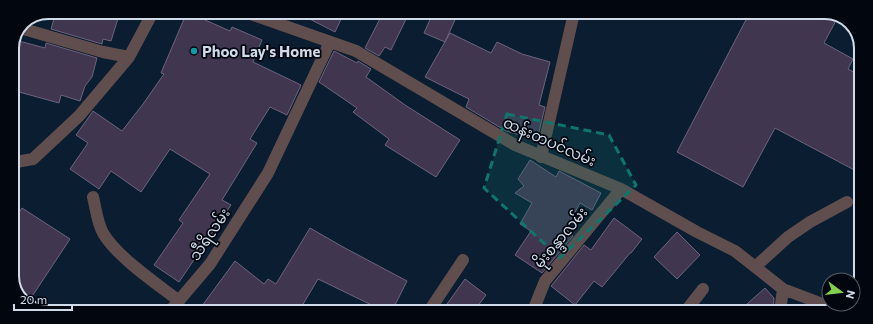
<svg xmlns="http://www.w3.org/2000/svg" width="873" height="324" font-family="Commissioner,'Noto Sans Myanmar',sans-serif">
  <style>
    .building { fill: #413650; stroke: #6e637e }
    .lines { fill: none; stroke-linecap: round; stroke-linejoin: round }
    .minor { stroke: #604d4d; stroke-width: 12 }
    .marked { fill: #0f766e; fill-opacity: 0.2; stroke: #0f766e; stroke-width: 3; stroke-dasharray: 8 5; stroke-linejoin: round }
    .culture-dot { fill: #0f9aa8; stroke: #02070f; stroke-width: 1.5 }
    .labels { text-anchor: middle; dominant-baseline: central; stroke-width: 3.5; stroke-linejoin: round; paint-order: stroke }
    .poi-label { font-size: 15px; font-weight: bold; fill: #cfdbe8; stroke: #02070f; text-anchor: start }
    .street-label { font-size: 15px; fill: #cfdbe8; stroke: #02070f }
    .rim { fill: none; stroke: #cfdbe8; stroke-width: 2 }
  </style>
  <rect width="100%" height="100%" fill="#0a1d31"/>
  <path class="building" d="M56,12H120L111,41L103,39L102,44L51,29Z
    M187,12L230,31L232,27L262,40L253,62L301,85L287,115L270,107L250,139L257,143L222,200L231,205L179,282L154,265L183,223L179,220L210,174L170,149L141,192L111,171L99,189L70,169L88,143L76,135L93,111L122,131L143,104L164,74L161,73Z
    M298,13H344L335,32Z
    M383,13H409L391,50L385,47L379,56L365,48Z
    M433,13H458L445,42L424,33Z
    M749,14H837L839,15L824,43L853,59L848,69L861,76L860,173L775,128L743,187L677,152Z
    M450,33L491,53L497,42L522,54L550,62L539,105L545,107L537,140L506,131L466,107L469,99L425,77Z
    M15,40L45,48L46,43L97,58L92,77L85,86L80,101L61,95L59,103L12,90V46Z
    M334,51L357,63L358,61L371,69L366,77L405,105L460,140L436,177L385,145L389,139L353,112L357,108L319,82Z
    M530,160L556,177L559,171L601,193L592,210L580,203L566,229L573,236L542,273L515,255L531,231L520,224L532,203L515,193L524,186L518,179Z
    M22,208L70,239L27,304L19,298L12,279V223Z
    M614,218L642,239L631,253H630L602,287L594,281L575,305L551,286L552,285L584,245L591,250Z
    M310,228L343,247L407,281L392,311H384L318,279L299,311L199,310L235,261L264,284L268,279L276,284Z
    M677,232L700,255L677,279L654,257Z
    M465,279L486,295L474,311H442Z
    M765,288L774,298L773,312H738Z"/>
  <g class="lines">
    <path class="minor" d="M245,12L356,51L515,145L621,189L697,232L735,251L783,289L836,309
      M20,28L103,52L129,57
      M541,157L574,13
      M12,161L16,162L33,159L79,116L129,57L153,12
      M93,197C96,209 97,222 103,233C117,257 156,283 179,301
      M755,267L788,237L810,222L847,202
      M171,310L210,264L268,173L330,42
      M429,311L463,260
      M533,311L545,281L621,189
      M685,312L703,289
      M780,312L783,289"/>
  </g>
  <path class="marked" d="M507,114L609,135L636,185L560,258L484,188Z"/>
  <circle class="culture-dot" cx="194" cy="51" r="4"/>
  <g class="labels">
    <g class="poi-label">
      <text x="202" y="51">Phoo Lay's Home</text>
    </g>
    <g class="street-label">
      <text transform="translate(550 141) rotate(24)">ထန်းတပင်လမ်း</text>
      <text transform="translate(209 234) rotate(-56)">သီရိလမ်း</text>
      <text transform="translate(560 237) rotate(-50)">မိုးစန္ဒာလမ်း</text>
    </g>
  </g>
  <path d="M0 0H873V324H0ZM48 19H825A29 29 0 0 1 854 48V276A29 29 0 0 1 825 305H48A29 29 0 0 1 19 276V48A29 29 0 0 1 48 19Z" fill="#02070f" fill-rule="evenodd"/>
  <path class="rim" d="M48 19H825A29 29 0 0 1 854 48V276A29 29 0 0 1 825 305H48A29 29 0 0 1 19 276V48A29 29 0 0 1 48 19Z"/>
  <g transform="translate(841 292) rotate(105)"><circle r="19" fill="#02070f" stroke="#545c66"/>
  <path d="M0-3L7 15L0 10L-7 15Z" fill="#84d04e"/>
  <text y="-6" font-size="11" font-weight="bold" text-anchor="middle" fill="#cfdbe8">N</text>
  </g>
  <path d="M14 304v6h58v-6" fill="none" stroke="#cfdbe8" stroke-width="2"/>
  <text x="20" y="304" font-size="12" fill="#cfdbe8" stroke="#02070f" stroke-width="3" paint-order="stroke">20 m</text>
</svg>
